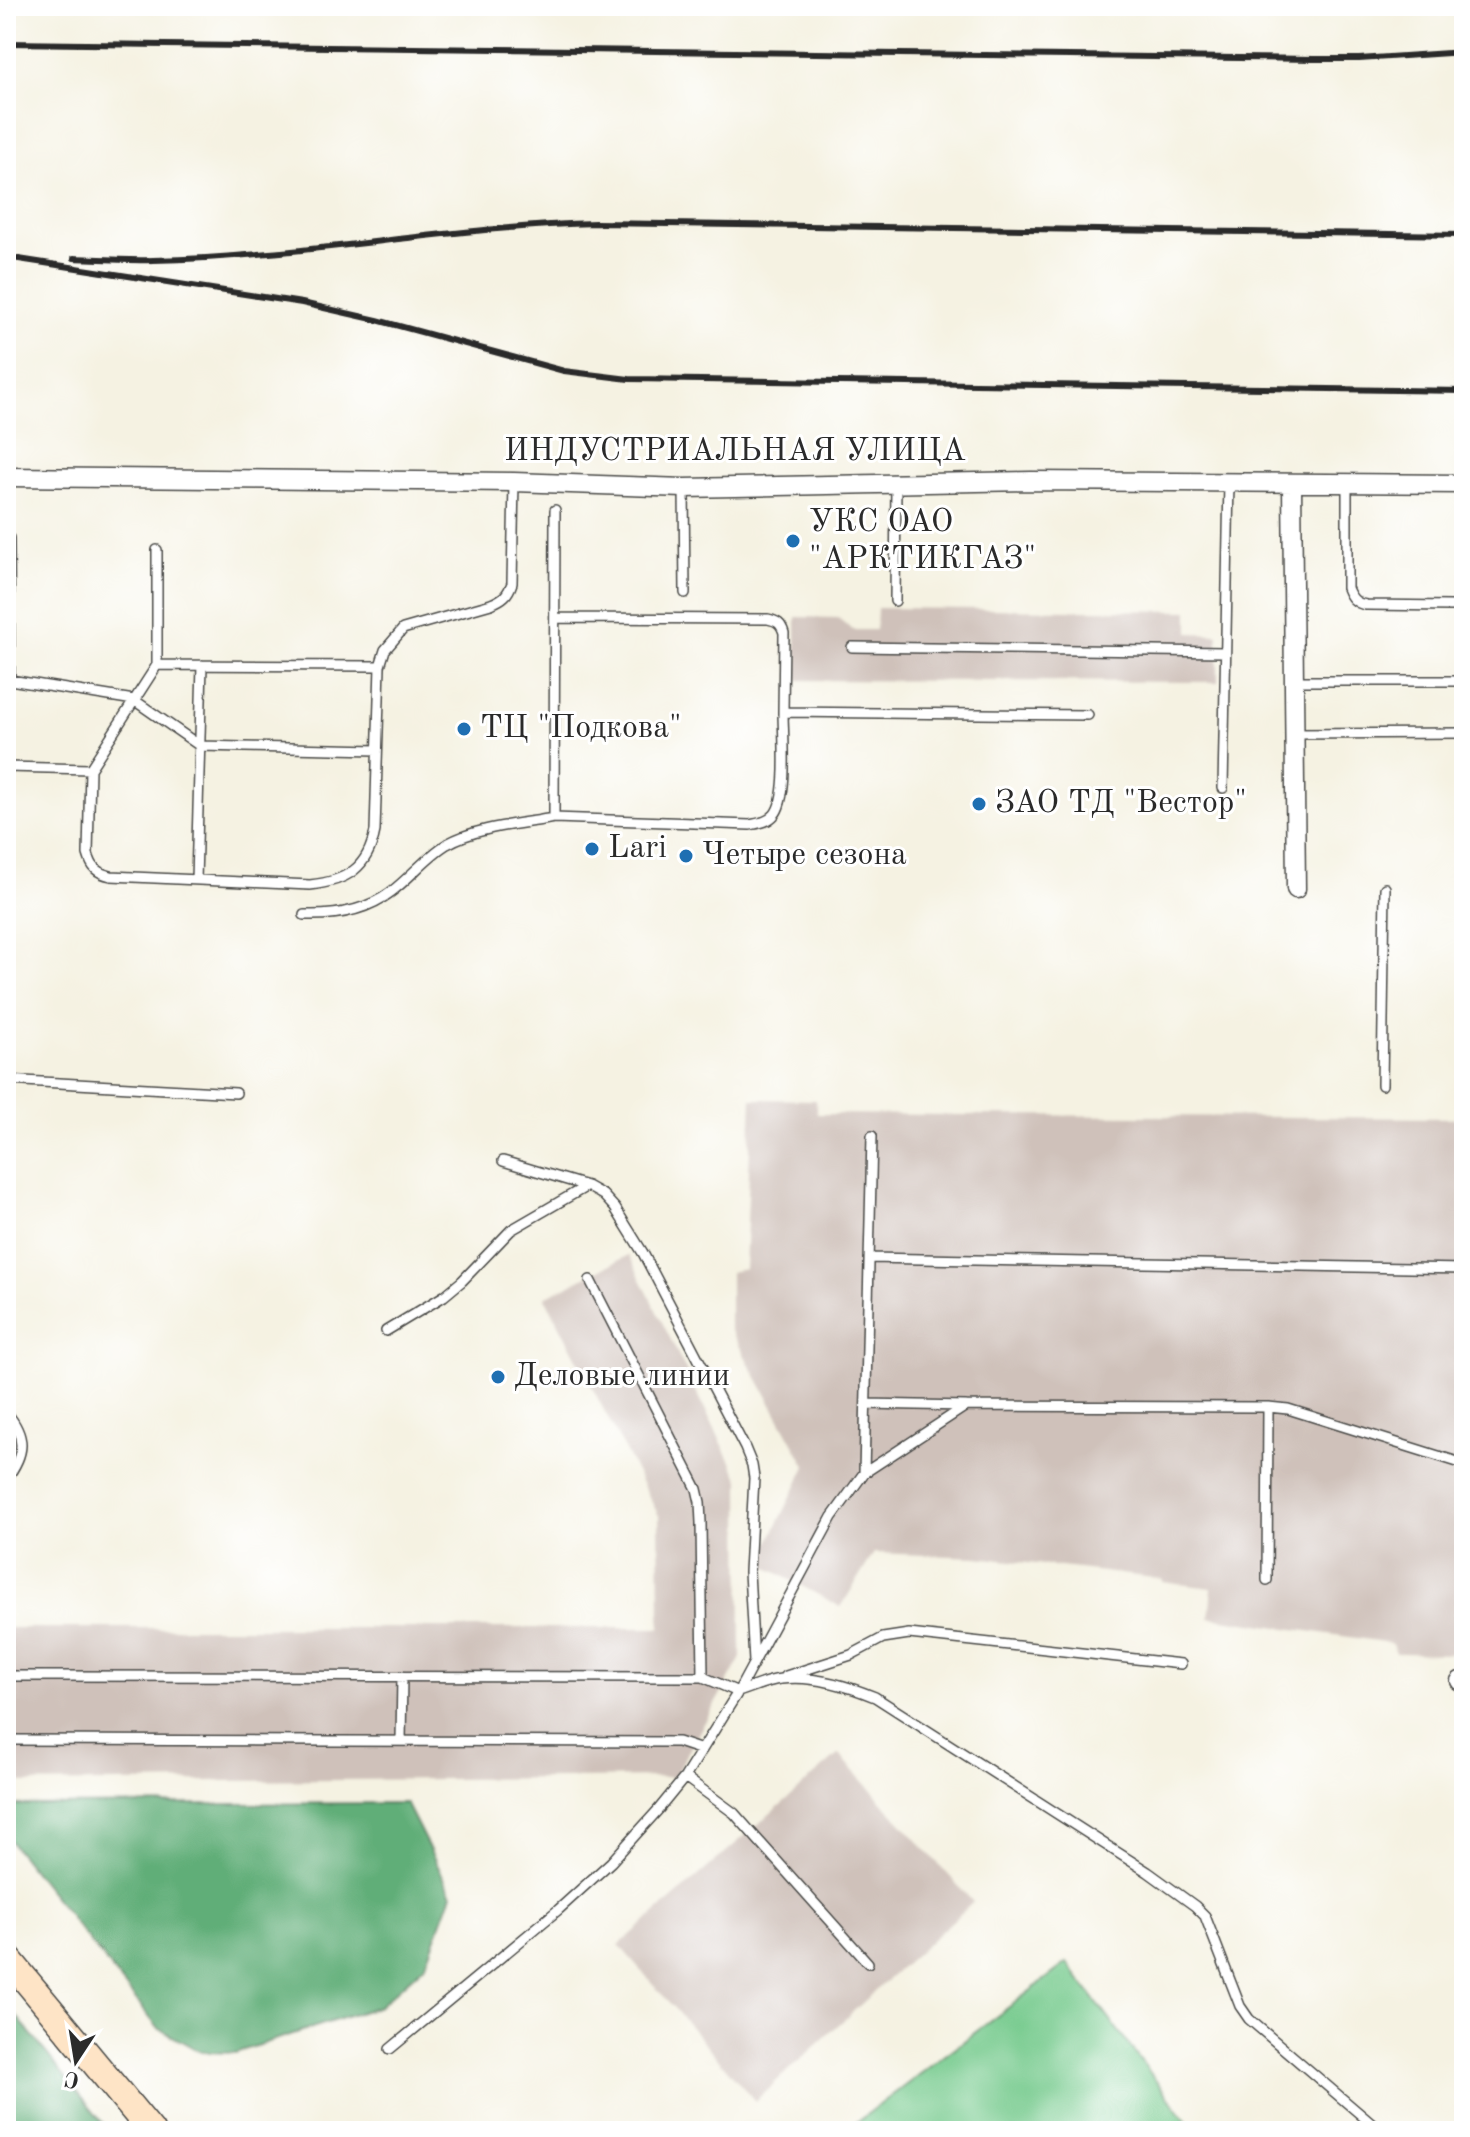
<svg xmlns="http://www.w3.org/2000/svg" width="1470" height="2137" font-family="'Old Standard TT',serif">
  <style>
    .industrial { fill: #cfc1ba }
    .green { fill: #76ca8d; stroke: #507a5c; stroke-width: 2 }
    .forest { fill: #60ae78; stroke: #466c52; stroke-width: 2 }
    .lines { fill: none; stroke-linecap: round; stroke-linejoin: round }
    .lane-casing { stroke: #494946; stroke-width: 12 }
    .street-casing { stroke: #494946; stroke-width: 21 }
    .secondary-casing { stroke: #494946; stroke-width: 29 }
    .lane { stroke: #fff; stroke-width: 9 }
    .street { stroke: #fff; stroke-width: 18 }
    .secondary { stroke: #fee4c6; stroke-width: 26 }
    .rail { stroke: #2b2b2b; stroke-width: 6 }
    .poi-dot { fill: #1f6fb2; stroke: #fff; stroke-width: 3 }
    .labels { text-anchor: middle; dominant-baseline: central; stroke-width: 6; stroke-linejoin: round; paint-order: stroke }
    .street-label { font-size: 32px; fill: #2b2b2b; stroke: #fff }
    .poi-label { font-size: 32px; fill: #2b2b2b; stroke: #fff; text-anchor: start }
  </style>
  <rect width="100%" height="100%" fill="#fff"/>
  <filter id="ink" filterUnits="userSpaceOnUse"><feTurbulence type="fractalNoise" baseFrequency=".0125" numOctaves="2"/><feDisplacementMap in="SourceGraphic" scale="16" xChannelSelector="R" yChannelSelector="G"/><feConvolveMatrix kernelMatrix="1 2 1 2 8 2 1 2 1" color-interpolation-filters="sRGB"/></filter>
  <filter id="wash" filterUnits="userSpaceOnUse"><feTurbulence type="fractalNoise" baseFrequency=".006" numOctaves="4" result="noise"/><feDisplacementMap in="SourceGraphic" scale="32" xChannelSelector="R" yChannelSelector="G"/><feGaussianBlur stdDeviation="1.8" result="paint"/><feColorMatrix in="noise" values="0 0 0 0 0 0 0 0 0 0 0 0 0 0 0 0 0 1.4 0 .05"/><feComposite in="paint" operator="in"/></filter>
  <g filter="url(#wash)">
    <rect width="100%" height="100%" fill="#f5f2e2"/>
    <path class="industrial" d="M877,608L1189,611V633L1218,634V682L796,680V617L838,618L853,630H876Z
      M752,1099L816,1100L817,1114L1464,1118V1654L1396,1653L1391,1643L1209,1617L1212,1588L1162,1582V1579L977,1557L874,1553L841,1607L759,1563L806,1466L730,1329V1272L745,1269Z
      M629,1255L740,1480L741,1658L674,1777L6,1783V1628H660L659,1516L545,1297Z
      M839,1754L973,1902L755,2101L619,1945Z"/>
    <path class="green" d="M1067,1963L1194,2131H845Z"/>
    <path class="forest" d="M406,1803L452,1894L426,1964L379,2006L235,2053L201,2052L158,2028L6,1836V1805Z
      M6,2003L109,2131H6Z"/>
  </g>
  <g filter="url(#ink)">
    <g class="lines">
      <g class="lane-casing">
        <path id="lane" d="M1347,483V588C1351,598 1355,603 1366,605L1451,606
          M684,488L685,593
          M555,510L554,818L750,825C759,823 768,822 774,815C789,799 783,735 783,712L1088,715
          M9,538L10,680L134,700L200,746L377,750
          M157,550V665L90,769L88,854C92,868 97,873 111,876L310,885C347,881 368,868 375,831L380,666
          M895,601L896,484
          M555,618L768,619C777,621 781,623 784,633L783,712
          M852,647L1225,652
          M157,665L380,666L385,650L403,629L491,604C503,599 508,595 512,583L514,482
          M1294,681H1464
          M1295,734L1464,733
          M6,767L90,769
          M1223,788L1229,482
          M196,880L202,665
          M304,915C334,916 366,911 391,892C411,877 426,857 447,844C476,827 521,824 554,818
          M6,1080L236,1093
          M1382,1085L1385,888
          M503,1161L587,1186L603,1195L615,1208L643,1253L745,1448L752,1465L754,1478L749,1572L754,1662
          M869,1258L1464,1269
          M590,1280L697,1489L700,1502L701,1523L703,1677L738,1692C752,1688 767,1680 781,1679C813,1675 846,1685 875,1697L1148,1872L1195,1906L1205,1916L1240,2006L1249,2019L1380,2131
          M386,1331L444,1296L462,1281L511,1230L587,1186
          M866,1404L966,1406
          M6,1412C27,1437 25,1454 6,1479
          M864,1473L966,1406L1268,1407
          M1267,1580L1268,1407L1288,1409L1464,1464
          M6,1676L703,1677
          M786,1676L851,1655L883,1638L909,1634L1181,1664
          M6,1740L678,1742L702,1750
          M401,1741L402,1676
          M685,1777L734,1813L868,1963
          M390,2049L558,1910L611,1862L658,1810L685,1777L738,1692L832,1517L864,1473L872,1136"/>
      </g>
      <g class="street-casing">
        <path id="street" d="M6,477L514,482L684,488L1031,481L1464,484
          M1292,483L1296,889
          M1460,1681H1464"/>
      </g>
      <g class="secondary-casing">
        <path id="secondary" d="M6,1956L151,2131"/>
      </g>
      <use href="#lane" class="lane"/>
      <use href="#street" class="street"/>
      <use href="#secondary" class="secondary"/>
      <path class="rail" d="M6,43L1314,59H1359L1464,52
        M6,257L302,303L377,320L564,371L629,379L1464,391
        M74,258C100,259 127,261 153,260C301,257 448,227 596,223L1464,235"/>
    </g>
  </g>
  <g class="poi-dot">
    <circle cx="793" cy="541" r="8"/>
    <circle cx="464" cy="729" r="8"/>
    <circle cx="979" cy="804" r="8"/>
    <circle cx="592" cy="849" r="8"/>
    <circle cx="686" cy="856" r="8"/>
    <circle cx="498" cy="1377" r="8"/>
  </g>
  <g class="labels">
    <g class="street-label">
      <text x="735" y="452">ИНДУСТРИАЛЬНАЯ УЛИЦА</text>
    </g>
    <g class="poi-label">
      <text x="809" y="523">УКС ОАО<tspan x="809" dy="37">"АРКТИКГАЗ"</tspan></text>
      <text x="480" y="729">ТЦ "Подкова"</text>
      <text x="995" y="804">ЗАО ТД "Вестор"</text>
      <text x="608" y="849">Lari</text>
      <text x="702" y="856">Четыре сезона</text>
      <text x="514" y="1377">Деловые линии</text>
    </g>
  </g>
  <rect width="1470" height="2137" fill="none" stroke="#fff" stroke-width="32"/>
  <g transform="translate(76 2061) rotate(192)" stroke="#ffffff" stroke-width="6" paint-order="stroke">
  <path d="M0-6L14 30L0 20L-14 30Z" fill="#2b2b2b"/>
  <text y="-12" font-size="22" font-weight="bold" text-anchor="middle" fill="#2b2b2b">С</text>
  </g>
</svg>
